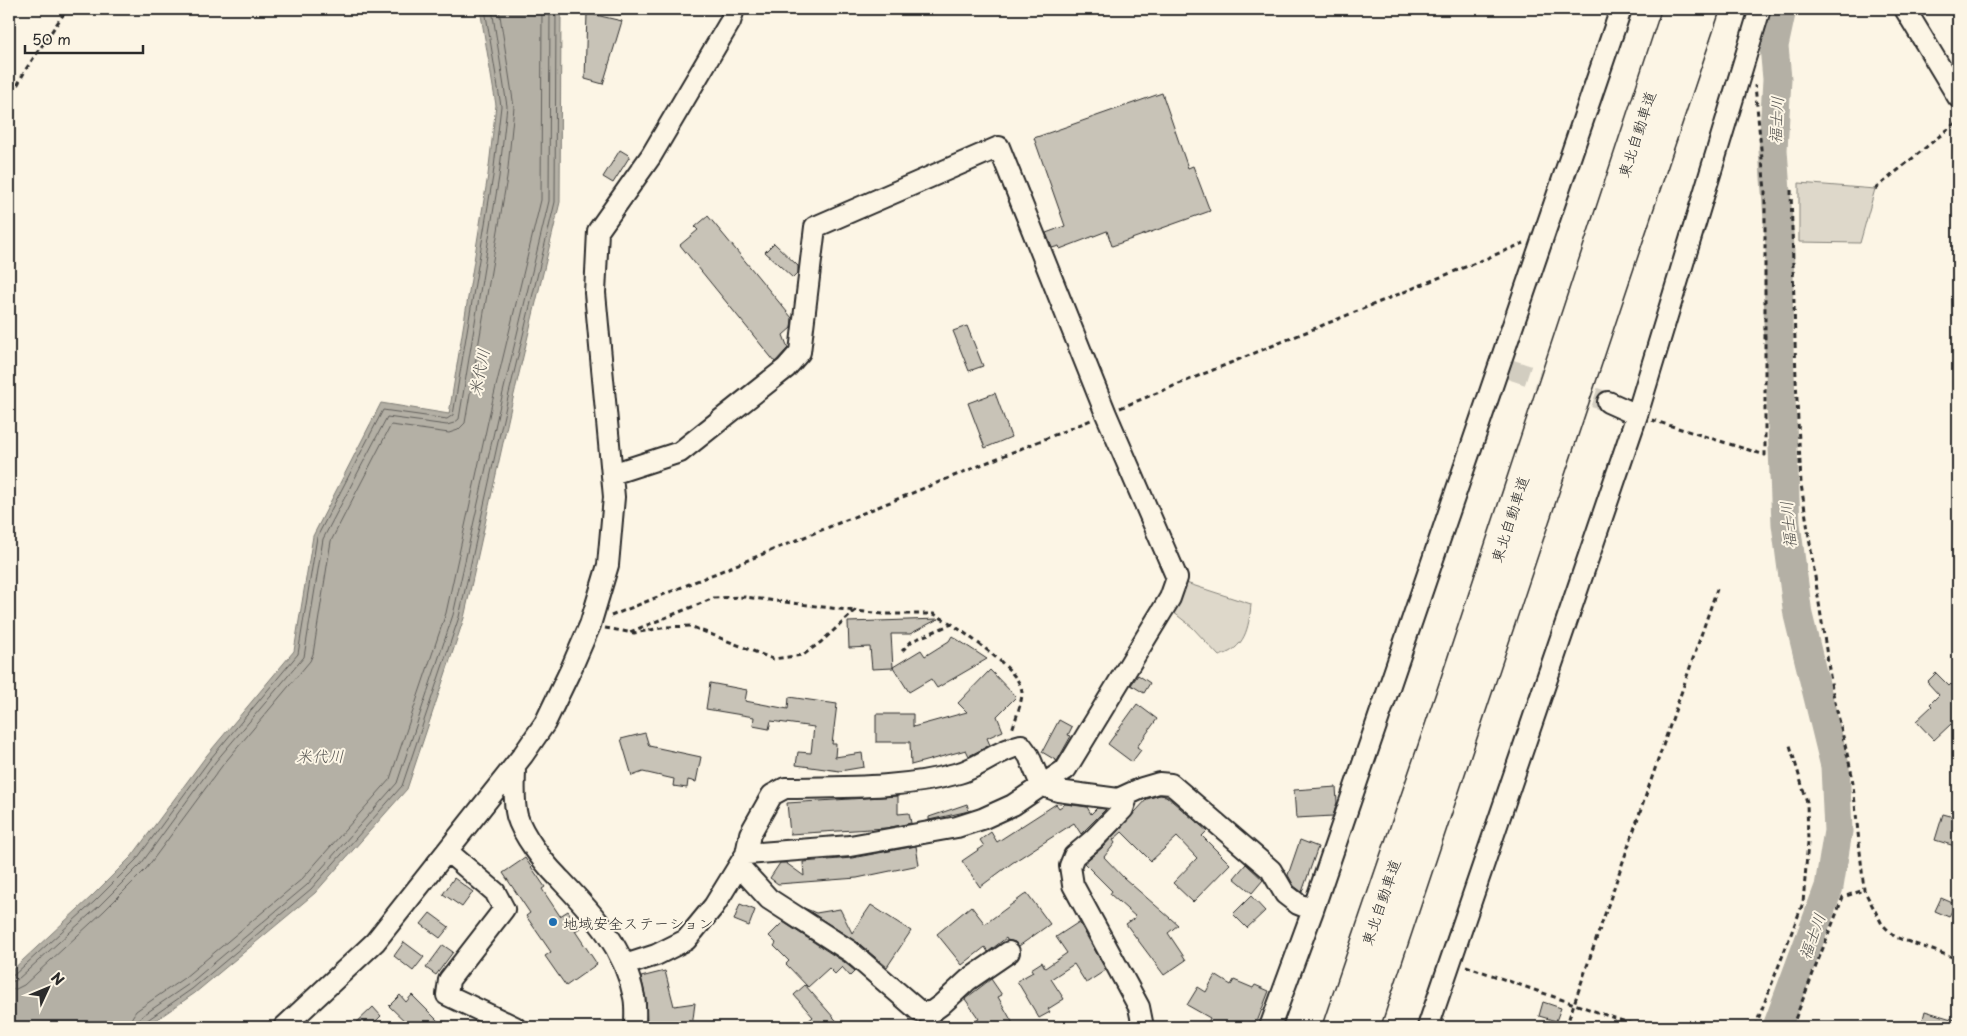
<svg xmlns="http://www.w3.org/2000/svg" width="1967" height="1036" font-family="'Playpen Sans','Klee One',sans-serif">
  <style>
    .green { fill: #ded8ca; stroke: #84827a }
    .water { fill: #b4b0a5; stroke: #7d7b74 }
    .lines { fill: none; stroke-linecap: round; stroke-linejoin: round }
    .shore { stroke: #62605c; stroke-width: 1 }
    .river { stroke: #b4b0a5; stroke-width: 29 }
    .building { fill: #c8c3b7; stroke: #2b2b2b }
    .minor-tunnel { stroke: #d2cdc0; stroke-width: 20; stroke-dasharray: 20 10; stroke-linecap: butt }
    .minor-casing { stroke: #2b2b2b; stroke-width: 24 }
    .highway-casing { stroke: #2b2b2b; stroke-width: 31 }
    .path { stroke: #2b2b2b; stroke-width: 3; stroke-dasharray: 5 4; stroke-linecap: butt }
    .minor { stroke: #fcf5e5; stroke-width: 20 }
    .highway { stroke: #fcf5e5; stroke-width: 28 }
    .poi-dot { fill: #1f6fb2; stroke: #fcf5e5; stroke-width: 2 }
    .labels { text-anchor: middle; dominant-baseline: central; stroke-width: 4; stroke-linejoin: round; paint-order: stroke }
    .street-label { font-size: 15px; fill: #2b2b2b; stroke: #fcf5e5 }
    .poi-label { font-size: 15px; fill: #2b2b2b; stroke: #fcf5e5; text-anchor: start }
    .water-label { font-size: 16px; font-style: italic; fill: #545350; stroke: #fcf5e5 }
  </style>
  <rect width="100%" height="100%" fill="#fcf5e5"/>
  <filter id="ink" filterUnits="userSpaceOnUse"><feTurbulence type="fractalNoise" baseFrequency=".02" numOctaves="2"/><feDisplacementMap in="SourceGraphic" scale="10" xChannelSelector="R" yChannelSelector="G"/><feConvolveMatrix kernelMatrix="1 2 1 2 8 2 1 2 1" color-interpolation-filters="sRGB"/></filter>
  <g filter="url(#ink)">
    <path class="green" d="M1799,183L1875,189L1860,243L1799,242Z
      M1186,583L1251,604C1249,628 1245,649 1219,656L1192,627L1168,608Z"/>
    <path class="water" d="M480,9H561L560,202L511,407L464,618L407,789L315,893L195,993L146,1027H9V973L91,897L132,856L207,755L294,651L313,536L381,403L449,414L488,175L496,105Z"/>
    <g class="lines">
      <path class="shore" d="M9,976L14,975L95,901L136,860L211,758L298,654L317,537L383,410L447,419L453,415L493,176L501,106L485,9
        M9,983L18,979L99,906L141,864L216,761L304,657L323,539L387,417L447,425L454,423L459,419L499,177L507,106L492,9
        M9,990L16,989L24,985L104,911L146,869L222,766L310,661L313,654L331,541L391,425L449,433L458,430L465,423L507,178L514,107L499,9
        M130,1027L131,1019L136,1011L184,978L302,879L390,779L446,613L492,403L541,200L542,9
        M137,1027L138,1021L142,1016L189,984L307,885L397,783L453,615L500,405L549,201L550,9
        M143,1027L146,1021L192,989L311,889L402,786L459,617L506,406L555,202L556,9"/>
      <path class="river" d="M1777,1027L1829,887L1838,831L1835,766L1798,615L1786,524L1778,323L1780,247L1773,150L1777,79L1774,46L1782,9"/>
    </g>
    <path class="building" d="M587,13L622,21L603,84L585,79Z
      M1162,93L1188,168L1193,166L1210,211L1112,246L1107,231L1060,249L1059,246L1052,248L1046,233L1065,226L1034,138Z
      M620,150L630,156L613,183L603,177Z
      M708,216L792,318L791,328L783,335L788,348L775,362L680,245L698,230L695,227Z
      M774,243L798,266V273L793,278L765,252Z
      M967,326L983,366L969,371L953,331Z
      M995,393L1011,437L985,448L968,403Z
      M938,619L910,634H891L893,668L872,669L870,647L849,648L848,622Z
      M952,636L987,659L937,688L931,679L909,692L893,667L921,650L925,656L949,641Z
      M990,670L1016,697L997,716L1003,731L987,738L990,745L969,756L966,750L911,765L910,742H876V714H913V727L967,712L958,703Z
      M1936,673L1949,686L1951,684L1958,691V732L1951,724L1934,740L1916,721L1932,706L1930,704L1939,695L1927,682Z
      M1138,675L1150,683L1144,693L1131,685Z
      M710,683L747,690L745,701L788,709L789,697L837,704L832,744H836L835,757L862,753L864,767L840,771L796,765L798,752L811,753L814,727L771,721L769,729L753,726L754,717L706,709Z
      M1137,704L1157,719L1137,747L1141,750L1132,762L1108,744Z
      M1059,720L1072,727L1068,735L1071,736L1057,761L1042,752Z
      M645,733L649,746L701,757L696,782L688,780L687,788L673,786L674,779L643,772L632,776L621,739Z
      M1336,787L1337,802L1333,816L1296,818L1294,790Z
      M1160,795L1166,796L1207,831L1202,836L1230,864L1193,902L1173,883L1197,858L1177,837L1151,861L1122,832L1113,840L1115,843L1104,857L1124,878L1178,925L1168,933L1186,960L1164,975L1126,924L1136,917L1110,894L1112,891L1084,863L1102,848L1147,799Z
      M898,796V814L909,813L911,823L886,828L790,834L787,803Z
      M967,804L969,811L929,820V817Z
      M1056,804L1059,808L1065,804L1087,807L1091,814L1097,808L1106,809L1081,834L1074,823L1012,863L980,887L962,861L984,846L980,840L991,832L997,842Z
      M1943,814L1958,818V847L1935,840Z
      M1300,840L1318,847L1302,892L1294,886L1288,875Z
      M916,846L919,865L857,878L778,884L770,878L780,863H786L804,876L803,862L852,858Z
      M525,858L545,887L542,889L560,916L568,911L580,928L575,931L597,964L566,986L545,956L551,952L526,916L530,913L503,873Z
      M1246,864L1263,880L1252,893L1234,878Z
      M454,878L473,892L462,907L443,894Z
      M1027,893L1050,924L1019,946L1015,942L1007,940L1006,938L988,952L985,947L962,965L937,934L971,906L985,924Z
      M1251,896L1265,911L1247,928L1233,914Z
      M1941,898L1955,904L1949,917L1935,911Z
      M740,904L755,910L749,926L734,920Z
      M871,905L911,931L887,967L857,942L804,908L816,913L840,909L852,933Z
      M430,913L449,927L440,938L421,924Z
      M783,922L844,962L855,971L850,976L842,967L835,974L829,968L808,987L786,964L789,961L774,946L776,943L769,936Z
      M1079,922L1106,970L1086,983L1074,964L1051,979L1064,999L1048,1009L1050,1012L1039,1018L1017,981L1033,972L1031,969L1042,962L1045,968L1067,953L1056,937Z
      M404,942L424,957L413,971L394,956Z
      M443,945L453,952L436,975L426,968Z
      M665,971L674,1006L695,1003L692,1027H659V1023L647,1026L646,999L641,977Z
      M1215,975L1231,985L1234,980L1253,988L1255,985L1269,991L1255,1027L1242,1022L1240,1027H1206L1210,1018L1187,1005L1198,987L1206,992Z
      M991,979L1002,995L998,997L1015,1027H964L979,1019L965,999Z
      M805,985L842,1027H801L813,1017L794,995Z
      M400,995L406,1002L412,995L444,1027H411L389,1006Z
      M1543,1002L1561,1008L1556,1021L1539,1016Z
      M373,1007L381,1016L370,1027H352Z
      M1925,1011L1958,1021V1027H1921Z"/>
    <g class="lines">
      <path class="minor-tunnel" d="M1509,369L1608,402"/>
      <g class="minor-casing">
        <path id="minor" d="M1905,9L1958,97
          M1608,402L1637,415
          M612,474L680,452L786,368L800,352L815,227L999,147L1106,414L1177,578L1170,598L1066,769L1013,805L982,819L957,827L850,846L746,854
          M515,766C515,782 513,800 517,816C522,834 544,863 557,876C592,913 624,945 634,997C636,1006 635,1017 635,1027
          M1128,795L1123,809L1093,840L1074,856L1070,866L1073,885L1139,1007L1143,1027
          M447,851L495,892L504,909L449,980L447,995L515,1027
          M739,866L769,899L851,952L919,1011L930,1013L941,1005L968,980L1009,952
          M625,965L656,955L686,940L714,906L746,854L750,834L772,795L785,788C843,787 902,789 959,773C980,767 998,750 1021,745L1029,756L1041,785L1058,791L1118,799L1142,788L1159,783L1171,784L1271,870L1285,894L1298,904L1313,910
          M284,1027L375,942L523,755L545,723L571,669L590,625L608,565L614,497L595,293L598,231L651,156L730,22L734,9
          M1270,1027L1313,910L1621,9
          M1428,1027L1637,415L1760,9"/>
      </g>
      <g class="highway-casing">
        <path id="highway" d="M1337,1027L1451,694L1677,9
          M1365,1027L1705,9"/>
      </g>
      <path class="path" d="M9,101L26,69L67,9
        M1875,189L1958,121
        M1791,190L1796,379L1801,484L1832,689L1852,775L1864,890L1882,924L1895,937L1958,959
        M1120,408L1524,243
        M1652,420L1765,455V191L1755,85
        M611,616L1091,420
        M605,628L634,633L667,627L690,626L773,659L803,655L821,642L855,611L884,614H934L952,624
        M630,632L714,598L745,597L855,611
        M902,651L912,641L952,624C969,637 1022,671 1022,693C1022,702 1015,721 1012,730
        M1466,966L1640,1027
        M1566,1027L1717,589
        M1755,1027L1803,903L1808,842L1807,802L1789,742
        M1792,1027L1843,897L1864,890"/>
      <use href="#minor" class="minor"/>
      <use href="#highway" class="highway"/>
    </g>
  </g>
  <circle class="poi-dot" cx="553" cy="922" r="5"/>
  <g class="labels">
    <g class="street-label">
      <text transform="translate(1636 134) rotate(-72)">東北自動車道</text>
      <text transform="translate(1509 519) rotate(-72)">東北自動車道</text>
      <text transform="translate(1380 902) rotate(-71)">東北自動車道</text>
    </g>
    <g class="poi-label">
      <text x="563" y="922">地域安全ステーション</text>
    </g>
    <g class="water-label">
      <text transform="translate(1775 120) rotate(-87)">福士川</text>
      <text transform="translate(478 372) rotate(-79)">米代川</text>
      <text transform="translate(1787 525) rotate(-95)">福士川</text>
      <text x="320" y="755">米代川</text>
      <text transform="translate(1811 936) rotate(-70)">福士川</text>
    </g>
  </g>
  <rect width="1967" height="1036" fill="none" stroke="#fcf5e5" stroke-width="30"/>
  <rect x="15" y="15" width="1937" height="1006" fill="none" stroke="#2b2b2b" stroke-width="2" filter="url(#ink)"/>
  <g transform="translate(48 988) rotate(46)" stroke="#fcf5e5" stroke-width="4" paint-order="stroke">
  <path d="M0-4L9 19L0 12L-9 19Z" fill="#2b2b2b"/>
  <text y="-8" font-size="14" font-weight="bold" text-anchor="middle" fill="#2b2b2b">N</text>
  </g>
  <path d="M25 45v8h118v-8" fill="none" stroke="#2b2b2b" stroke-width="2.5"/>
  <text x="32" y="45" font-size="15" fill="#2b2b2b" stroke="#fcf5e5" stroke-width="4" paint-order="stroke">50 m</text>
</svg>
